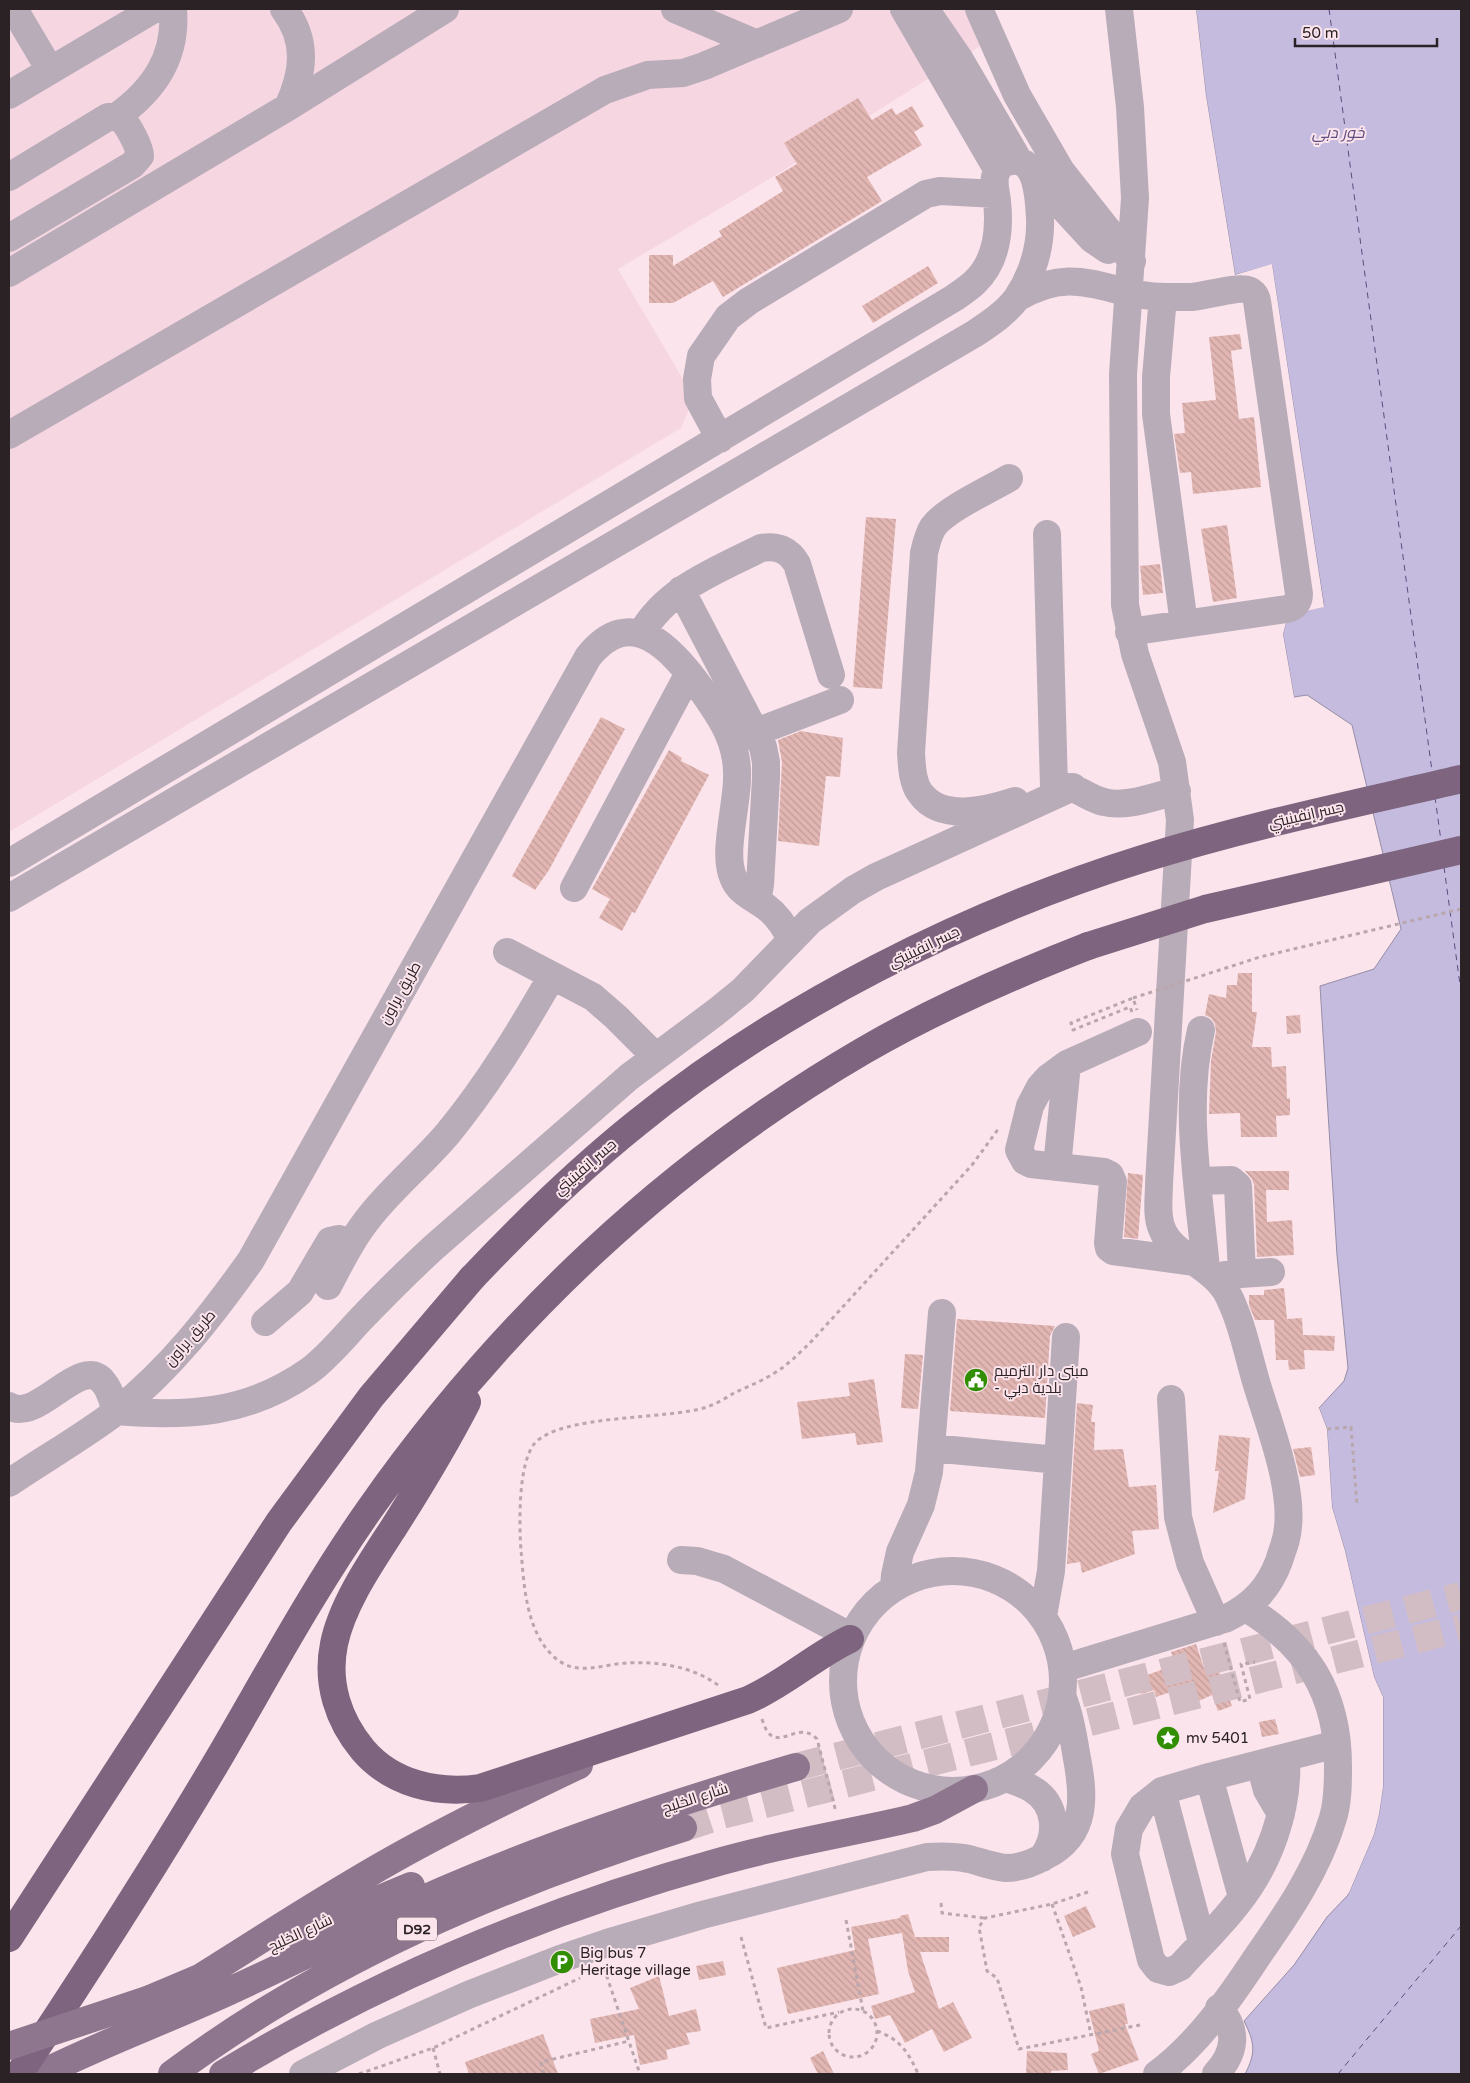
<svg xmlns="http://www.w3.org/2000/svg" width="1470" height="2083" font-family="'Varela Round',Cairo,sans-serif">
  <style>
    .built { fill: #f6d6e1 }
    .water { fill: #c4bbdf; stroke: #968da7 }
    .pier { fill: #fce4ec }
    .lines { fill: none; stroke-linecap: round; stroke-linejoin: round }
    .ferry { stroke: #5d4d80; stroke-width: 1; stroke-dasharray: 6 5; stroke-linecap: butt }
    .building { fill: url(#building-back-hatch) }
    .major-tunnel { stroke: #d2bdc4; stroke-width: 28; stroke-dasharray: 28 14; stroke-linecap: butt }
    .path { stroke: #b9a7ad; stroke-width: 3; stroke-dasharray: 4 4; stroke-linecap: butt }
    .minor { stroke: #b9acb9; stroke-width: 28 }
    .major { stroke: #8e778e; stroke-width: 28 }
    .highway { stroke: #7e647e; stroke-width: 28 }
    .path-bridge { stroke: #b9a7ad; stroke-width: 3; stroke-dasharray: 4 4; stroke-linecap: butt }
    .major-bridge { stroke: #8e778e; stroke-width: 28 }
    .highway-bridge { stroke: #7e647e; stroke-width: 28 }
    .labels { text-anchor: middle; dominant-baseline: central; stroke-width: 4; stroke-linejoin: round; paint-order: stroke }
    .shield { fill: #fce4ec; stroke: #695c61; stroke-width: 1 }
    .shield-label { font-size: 14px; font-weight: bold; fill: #2a2225 }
    .street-label { font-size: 15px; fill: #2a2225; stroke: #fce4ec }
    .poi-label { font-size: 15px; fill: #2a2225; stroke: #fce4ec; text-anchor: start }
    .water-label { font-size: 16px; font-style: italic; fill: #5d4d80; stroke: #fce4ec }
  </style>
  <defs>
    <pattern id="building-back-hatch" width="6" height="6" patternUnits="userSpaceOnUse" patternTransform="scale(1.25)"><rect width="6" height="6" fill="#e2b6b2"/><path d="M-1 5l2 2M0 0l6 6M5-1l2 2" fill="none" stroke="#c29c99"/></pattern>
  </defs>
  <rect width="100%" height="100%" fill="#fce4ec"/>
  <path class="built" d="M9,9H968L988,41L776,175L618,269L694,398L681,428L9,832Z"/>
  <path class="water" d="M1196,9H1461V2074H1245C1256,2053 1255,2043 1244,2021L1294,1965L1327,1917L1348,1895L1374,1834L1379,1814L1383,1787V1697L1374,1677L1345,1551L1332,1507L1327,1429L1319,1408L1344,1381L1348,1368L1337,1255L1320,986L1374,969L1401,929L1352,725L1307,695L1294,697L1283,634L1288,614L1324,606L1272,265L1235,275L1206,96Z"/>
  <path class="pier" d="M1193,9H1196L1206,96L1235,275L1272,264L1324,607L1288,615L1283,634L1294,697L1292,698L1280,634L1285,614L1321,605L1270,267L1236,278L1233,276L1204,96Z
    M1319,1408L1327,1429L1332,1507L1345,1551L1374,1677L1383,1697V1787L1379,1814L1374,1834L1348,1895L1350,1884L1372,1833L1377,1814L1380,1787L1381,1697L1372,1677L1342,1552L1330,1507L1324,1430L1317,1409Z"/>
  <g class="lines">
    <path class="ferry" d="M1329,9L1432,771
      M1435,797L1441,841
      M1444,867L1461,992
      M1338,2074L1461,1926"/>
  </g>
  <path class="building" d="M858,98L872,120L892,108L896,115L912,106L924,126L914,132L922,145L867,177L882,201L723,297L713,281L673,303H649V255H673V266L722,236L719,231L783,191L775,177L797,164L784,143Z
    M928,266L938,283L873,323L862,306Z
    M1240,334L1242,349L1231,351L1239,419L1254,417L1261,487L1193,494L1191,472L1180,473L1174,434L1185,433L1182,403L1216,400L1209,337Z
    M866,517L896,519L882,689L853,687Z
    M1227,525L1237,598L1213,602L1201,529Z
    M1160,564L1163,593L1143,595L1140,566Z
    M601,717L625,729L549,870L535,890L512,876Z
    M801,731L843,738L840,777L826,776L819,846L778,841L782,762L778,740Z
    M669,750L682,758L681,761L709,775L635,913L632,912L622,931L599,918L610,899L592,889Z
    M1238,973H1252V1012H1257L1252,1047H1271L1272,1067L1286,1066L1287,1099L1290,1098V1115L1276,1116L1277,1137H1241L1240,1113L1209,1114L1211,1061L1216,1032L1215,1024L1211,1018L1205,1015L1209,994L1226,998L1227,985H1237Z
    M1300,1015L1301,1033L1287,1034L1286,1016Z
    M1245,1171H1289V1190H1266L1267,1222L1292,1220L1294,1255L1257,1257L1254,1185L1252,1179Z
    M1128,1173L1143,1175L1138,1239L1124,1237Z
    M1284,1288L1287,1319L1302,1318L1303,1335L1335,1336L1334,1351L1304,1350L1305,1369L1289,1370L1288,1360H1276L1274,1320H1255L1249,1305V1295H1264V1290Z
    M957,1319L1055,1326L1050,1336L1045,1418L950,1411Z
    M905,1354L923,1355L918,1409L901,1408Z
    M874,1379L883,1442L857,1445L855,1433L802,1439L797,1402L850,1396L848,1383Z
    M1077,1403L1093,1405L1091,1422H1095L1094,1450L1123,1449L1129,1487L1156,1485L1159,1529L1132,1531L1135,1554L1082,1573L1080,1562L1067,1564Z
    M1219,1435L1250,1438L1245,1499L1213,1513L1219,1471H1215Z
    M1311,1447L1315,1475L1300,1477L1293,1449Z
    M1196,1644L1205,1671L1217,1666L1232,1706L1218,1711L1212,1695L1194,1703L1188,1686L1156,1697L1154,1690L1141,1694L1136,1679L1175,1665L1171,1652Z
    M1275,1719L1279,1734L1262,1737L1259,1722Z
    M1086,1906L1096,1927L1073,1937L1064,1916Z
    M908,1914L915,1937H949V1952H920L939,2009L953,2002L972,2038L944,2052L932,2029L905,2043L890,2015L875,2019L871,2006L915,1992L908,1971L902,1933L868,1939L879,1994L788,2014L777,1968L855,1950L851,1927L900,1918V1916Z
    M723,1961L726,1975L699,1980L696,1966Z
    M659,1976L669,2016L696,2009L701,2031L686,2033L690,2044L666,2050L668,2059L640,2065L634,2035L595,2043L590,2019L639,2009L630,1988Z
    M1124,2003L1128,2024H1125L1139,2060L1099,2074L1091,2054L1099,2051L1089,2011Z
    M543,2034L558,2074H469L465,2062Z
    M823,2051L834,2074H818L810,2058Z
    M1027,2051L1067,2053L1068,2070L1051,2071V2074H1026Z"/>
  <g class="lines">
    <path class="major-tunnel" d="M796,1767L1461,1596
      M683,1828L722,1815L1461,1628"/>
    <path class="path" d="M1132,1012L1130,1007L1073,1030L1071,1023L1133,998L1137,1010
      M1327,1429L1351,1427L1357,1504
      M1224,1643L1240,1702L1250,1699L1241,1664L1255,1662
      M718,1685C693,1667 659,1661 628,1663C601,1664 576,1678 553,1656C526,1630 524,1586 521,1550C519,1525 518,1462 535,1443C562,1414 666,1420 707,1407C716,1404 726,1398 734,1393C751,1385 772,1377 787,1364C795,1358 802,1350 809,1344L972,1165L999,1128
      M762,1719C774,1760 796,1717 817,1739L836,1812
      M1088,1892L1052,1904L985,1918L979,1927L987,1971L997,1978L1019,2049L1140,2025
      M941,1903L942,1913L984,1918
      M1052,1904L1081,1987L1091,2035
      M846,1920L863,2011
      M741,1937L766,2028L839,2012
      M604,1968L640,2074
      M829 2033a24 24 0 1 1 48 0a24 24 0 1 1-48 0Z
      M877,2031C900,2039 909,2053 918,2074
      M433,2048L440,2074
      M359,2074L433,2048L580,1978
      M544,2074L541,2062L629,2041"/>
    <path class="minor" d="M14,9L50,70
      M284,9C308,41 304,72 288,107
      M675,9L757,44
      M904,9L997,169
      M925,9L960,60L1019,161
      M979,9L1017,95L1061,171L1132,261
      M9,95L154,9
      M116,117C154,90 177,57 173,9
      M1033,175L1092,239L1108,250
      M9,177L108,117C113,117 117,116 121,119C128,124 140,148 140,156L132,165L9,238
      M9,273L288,107L445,9
      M1163,297L1156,377V414L1184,624
      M1017,298C1079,261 1108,298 1169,297C1176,297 1184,297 1191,297C1204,296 1239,286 1248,290C1253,292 1256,296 1257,301L1299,594C1299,602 1295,607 1287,609L1129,632
      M9,435L605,90L648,75L683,73L704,66L839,9
      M720,439L698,398L697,379L701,356L728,317L749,301L926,194L940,191L996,194
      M1009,478C989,490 946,509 933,527C928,535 926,544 924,553L911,753C912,766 912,783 921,794C942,822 987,810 1015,801
      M1047,534L1054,787
      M681,590L763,747L766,762V778L760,885L757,901
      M641,634C666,589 717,570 761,548C777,545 789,550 797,564L831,675
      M756,732L840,700
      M1056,787C1076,784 1086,798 1104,802C1127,808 1155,796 1177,791
      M9,863L954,298C961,293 969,288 975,282C997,261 1000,229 997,201C996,192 992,180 997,171C999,165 1005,162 1012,161C1038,158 1039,200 1040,219C1041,245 1033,275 1017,298C1006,313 989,324 974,334L9,898
      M574,888L689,673
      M507,952L593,997L616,1017L655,1056
      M1201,1030C1183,1108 1199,1190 1206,1269
      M1138,1032L1067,1064L1048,1078L1040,1087L1030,1106L1019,1150L1025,1161L1031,1164L1104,1172L1110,1175L1113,1182L1108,1243L1109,1248L1113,1251L1195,1262
      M1057,1167L1067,1064
      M1198,1181L1231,1180L1238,1186L1242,1274
      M1225,1275L1271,1272
      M328,1286C341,1261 353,1237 371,1215C395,1185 425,1161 449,1132C489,1083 521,1030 552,976
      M265,1322L300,1292L330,1241L339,1239L350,1244
      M1171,1399L1178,1517L1190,1563L1216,1622
      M9,1406C39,1424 81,1352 104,1383C110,1390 113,1402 116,1411C188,1417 248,1414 309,1371C328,1357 344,1337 360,1320C384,1295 408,1271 433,1248L629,1077L716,1012L743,990L810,921L853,890L876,877L1073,787
      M931,1448L1058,1460
      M9,1483C44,1459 83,1437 117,1411C171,1368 212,1315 251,1260L588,657C631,602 673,650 701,689C717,712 732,732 736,760C742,795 721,848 733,877C739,893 753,897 766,907C777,915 785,927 791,940
      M681,1560L697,1561L724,1569L852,1637
      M843 1681a110 110 0 1 1 220 0a110 110 0 1 1-220 0Z
      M894,1587L895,1575L900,1552L921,1505L929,1472L942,1313
      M1043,1616L1051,1571L1066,1337
      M1064,1668L1227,1618C1253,1605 1269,1588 1279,1561C1281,1554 1284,1547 1286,1539C1297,1495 1270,1428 1257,1385C1248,1355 1241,1318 1226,1291C1210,1265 1171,1254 1162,1229C1156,1215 1159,1198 1159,1184L1180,820L1172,762L1135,654L1125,605L1123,374L1135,198L1130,107L1119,9
      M1286,1758C1289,1809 1269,1864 1237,1904C1220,1926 1199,1946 1180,1967L1169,1972L1158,1969L1151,1960L1125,1854L1129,1829L1142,1807L1162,1791L1209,1777L1337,1744
      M1260,1764L1267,1790L1281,1814
      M1209,1777L1242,1897
      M1006,1778C1015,1781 1024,1784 1032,1789C1057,1804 1059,1836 1042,1858
      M1162,1791L1202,1942
      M303,2074L378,2035L468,1995L560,1959L607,1943L702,1915L927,1857C941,1856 955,1856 969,1859C981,1862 993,1867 1006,1868C1020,1868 1033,1863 1045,1856C1089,1834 1084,1794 1076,1753C1073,1734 1070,1716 1063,1698
      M1157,2074C1197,2045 1230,1998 1257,1957C1287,1914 1318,1869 1333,1818C1338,1802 1338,1783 1338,1766C1338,1693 1307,1645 1246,1608
      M1216,2074C1235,2053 1239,2031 1219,2008"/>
    <path class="major" d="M296,1934L411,1886
      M198,1979C262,1939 326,1897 392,1860C453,1826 516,1795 579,1765
      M150,1999L214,1972
      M41,2074C105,2042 172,2018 236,1988C306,1956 373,1921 444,1890C558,1841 676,1802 796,1767
      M172,2074C325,1960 501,1885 683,1828
      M223,2074C378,1980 548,1909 722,1861C785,1843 850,1833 913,1818L935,1810L974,1789"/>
    <path class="highway" d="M467,1402C445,1445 420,1486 394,1527C372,1561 342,1604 334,1644C326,1683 338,1720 363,1750C392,1784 437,1794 480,1788L748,1700C785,1684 814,1656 850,1639
      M9,1938L279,1522L371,1397L472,1278
      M19,2074C87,1972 153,1869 216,1763C266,1678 312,1591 369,1510C500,1323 666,1166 863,1051C935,1009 1011,976 1088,946"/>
    <path class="path-bridge" d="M1133,998L1260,957L1461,909"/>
    <path class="major-bridge" d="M9,2046L150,1999"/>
    <path class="highway-bridge" d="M1088,946L1205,909L1461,850
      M472,1278C524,1223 577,1171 637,1123C780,1007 966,914 1142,859C1247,826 1354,804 1461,779"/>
  </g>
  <defs>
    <g id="civic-disc" transform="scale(1.25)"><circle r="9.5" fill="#318e00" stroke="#fce4ec"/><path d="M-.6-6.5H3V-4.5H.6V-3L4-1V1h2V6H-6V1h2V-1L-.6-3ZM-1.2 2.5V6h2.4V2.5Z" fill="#fff"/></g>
    <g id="sight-disc" transform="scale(1.25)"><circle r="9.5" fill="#318e00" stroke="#fce4ec"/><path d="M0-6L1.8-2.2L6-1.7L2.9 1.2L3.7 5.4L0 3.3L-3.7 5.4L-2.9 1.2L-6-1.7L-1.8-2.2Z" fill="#fff"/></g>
    <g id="parking-disc" transform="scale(1.25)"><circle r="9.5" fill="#318e00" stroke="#fce4ec"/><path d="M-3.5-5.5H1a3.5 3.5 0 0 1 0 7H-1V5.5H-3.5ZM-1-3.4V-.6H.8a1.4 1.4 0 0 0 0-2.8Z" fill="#fff"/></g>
  </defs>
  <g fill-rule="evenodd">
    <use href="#civic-disc" x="976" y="1380"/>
    <use href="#sight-disc" x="1168" y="1738"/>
    <use href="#parking-disc" x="562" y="1962"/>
  </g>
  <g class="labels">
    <rect class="shield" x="397" y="1917.5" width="40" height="23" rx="4"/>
    <g class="shield-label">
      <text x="417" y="1929">D92</text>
    </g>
    <g class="street-label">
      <text transform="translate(1306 815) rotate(-13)">جسر إنفينيتي</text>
      <text transform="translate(924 947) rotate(-26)">جسر إنفينيتي</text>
      <text transform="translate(400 993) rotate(-61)">طريق براون</text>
      <text transform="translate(585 1167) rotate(-41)">جسر إنفينيتي</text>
      <text transform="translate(190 1338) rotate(-49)">طريق براون</text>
      <text transform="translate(695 1798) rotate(-18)">شارع الخليج</text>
      <text transform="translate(300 1933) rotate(-25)">شارع الخليج</text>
    </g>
    <g class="poi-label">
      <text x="994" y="1371">مبنى دار الترميم<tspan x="994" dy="17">- بلدية دبي</tspan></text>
      <text x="1186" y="1738">mv 5401</text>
      <text x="580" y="1953">Big bus 7<tspan x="580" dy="17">Heritage village</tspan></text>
    </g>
    <g class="water-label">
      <text x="1338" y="133">خور دبي</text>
    </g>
  </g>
  <rect width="1470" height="2083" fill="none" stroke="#2a2225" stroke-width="20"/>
  <path d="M1295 38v8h142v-8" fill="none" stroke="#2a2225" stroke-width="2.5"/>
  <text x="1302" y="38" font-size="15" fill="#2a2225" stroke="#fce4ec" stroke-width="4" paint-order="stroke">50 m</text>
</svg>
